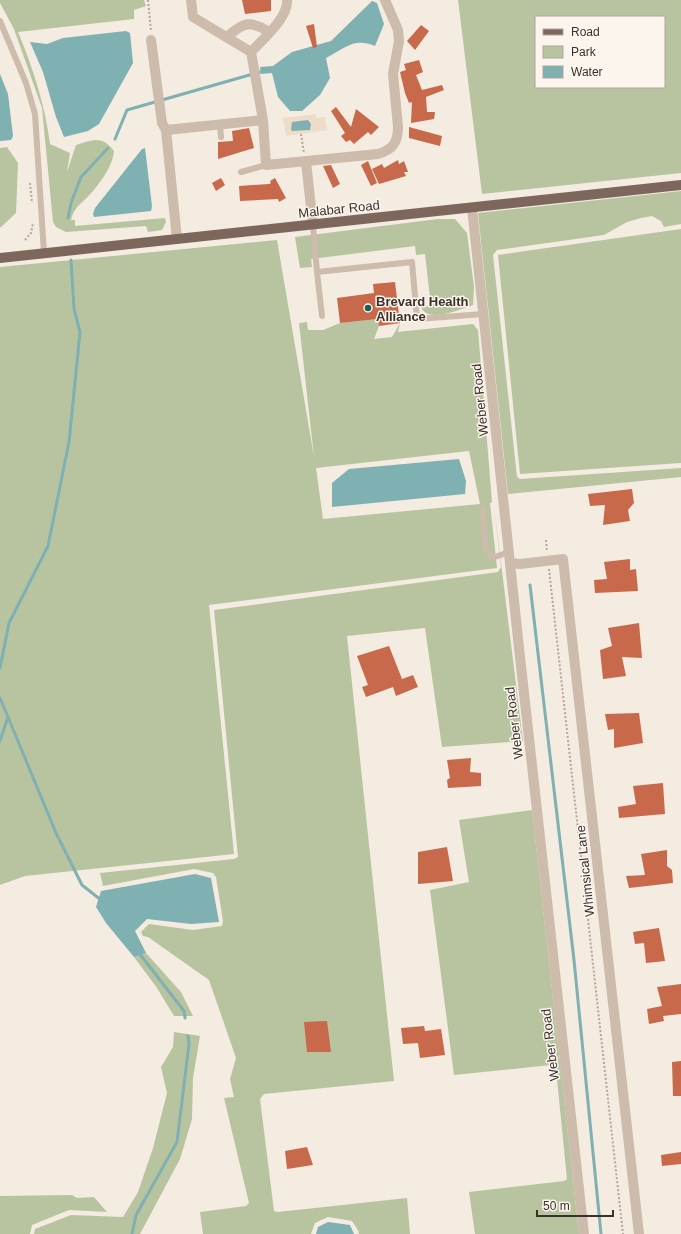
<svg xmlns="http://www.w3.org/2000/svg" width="681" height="1234" font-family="Helvetica,sans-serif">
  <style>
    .green { fill: #b8c4a0; fill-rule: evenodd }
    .plaza { fill: #ecdcc8 }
    .water { fill: #7fb0b2 }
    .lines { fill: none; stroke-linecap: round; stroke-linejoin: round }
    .stream { stroke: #7fb0b2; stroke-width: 3 }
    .building { fill: #c8694b }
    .path { stroke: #b9a596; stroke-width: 2; stroke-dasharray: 2 2; stroke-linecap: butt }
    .service { stroke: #cdbbac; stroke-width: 6 }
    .minor { stroke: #cdbbac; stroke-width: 10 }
    .tertiary { stroke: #cdbbac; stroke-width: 10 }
    .primary { stroke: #7d675c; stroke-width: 10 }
    .poi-dot { fill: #1f5a5e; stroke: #fbf5ee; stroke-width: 1.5 }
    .labels { text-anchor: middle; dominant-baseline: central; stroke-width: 3; stroke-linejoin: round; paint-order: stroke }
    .street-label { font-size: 13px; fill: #3b302b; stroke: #fbf5ee }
    .poi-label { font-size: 13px; font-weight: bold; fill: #3b302b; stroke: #fbf5ee; text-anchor: start }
  </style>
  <rect width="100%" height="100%" fill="#f4ebe1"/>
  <path class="green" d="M0,0H144L146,6L134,10V19L18,32C33,68 45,105 50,144L70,153L67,172L76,145C94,140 101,135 114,151C113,165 102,180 93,191C85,201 73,207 71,220H75V226L165,218L166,222L162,230L148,232L146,226L66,232L56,227L53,222L42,108L14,29L0,3Z
    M458,0H681V173L482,194ZM536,17H664V87H536Z
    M7,147L18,163L16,213L0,228V148Z
    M681,191V224L664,227L661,221L652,216L641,218L627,222L604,235L497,250L493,255L517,477L520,479L681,468V477L508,494L478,213Z
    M438,219H455L467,233L474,287L473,305C461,309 427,324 421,307L431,306L425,254L416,255L415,246L311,259L312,267L300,268L295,237Z
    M681,229V463L520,474L498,255Z
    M277,240L314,457L299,323L307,322L308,330H323L340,323L378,319L379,326L374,339L392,337L400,323L398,332L473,324L478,330L492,502L490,503L497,568L209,605L234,854L25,876L0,885V267ZM469,451L480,504L323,519L316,468Z
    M494,506L523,741L442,747L425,628L347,636L394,1081L264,1094L260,1099L274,1211L278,1212L407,1198L410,1234H359L358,1230L352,1221L328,1217L315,1223L311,1234H203L200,1212L246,1206L249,1203L224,1098L234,1097L230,1079L236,1058L209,980L148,937L143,936L141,932L149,924L193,930L222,926L223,921L216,877L213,873L194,869L103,886L100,873L234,859L238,857L214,610L498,572L501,567Z
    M532,810L579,1234H475L469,1192L564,1181L567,1179L556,1069L551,1065L454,1075L430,890L469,882L459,820Z
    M146,953L181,992L193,1016H174L157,988L134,957Z
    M174,1032L200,1036L193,1078L192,1119L180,1159L140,1234H34L35,1229L71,1215L123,1217L138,1192L153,1148L167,1093L161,1067L173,1047Z
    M72,1195L77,1198L94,1197L107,1212L69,1210L32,1225L30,1234H0V1196Z"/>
  <path class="plaza" d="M316,114V118L325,117L327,130L286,136L283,118Z"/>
  <path class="water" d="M372,1L377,3L384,24L375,46C354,37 345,48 326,58L330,78L320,95L302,111H290L278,97L272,73L261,74L260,67L273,66L292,52L331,41Z
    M126,31L130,33L133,63L99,124L88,131L64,137L56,117L43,72L30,42L47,44L63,38Z
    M0,74L8,94L13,136L11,140L0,141Z
    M308,120L311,124L310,130L292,131L291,129L292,122Z
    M145,148L152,206L151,211L94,217L93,214L95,208L142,149Z
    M459,459L466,481L465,494L332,507V483L349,469Z
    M195,874L211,878L219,922L191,924L147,919L135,931L146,953L134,957L106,923L96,907L101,891Z
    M328,1222L350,1225L354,1234H316L318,1227Z"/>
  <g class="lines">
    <path class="stream" d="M115,139L127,110L260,72
      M68,218L71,203L81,177L108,148
      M530,585L574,960L601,1234
      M0,668L9,623L48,546L69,442L80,332L74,309L71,260
      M0,698L8,717L0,741
      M8,717L56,833L82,885L101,900
      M139,953L184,1011L185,1018
      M132,1234L136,1215L177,1142L189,1044L188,1036"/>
  </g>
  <path class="building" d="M242,0H271V11L245,14Z
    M314,24L317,47L313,48L306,26Z
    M421,25L429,31L415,50L407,41Z
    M419,60L423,72L416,75L422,90L442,85L444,90L426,97L427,112H435L434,119L411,123L412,102L409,103L405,93L400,72L406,70L404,64Z
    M336,107L351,127L356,109L379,127L371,135L368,132L354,144L350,140L346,142L341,136L345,133L331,111Z
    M409,127L442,136L440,146L409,138Z
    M249,128L254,148L218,159V142L233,141L232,131Z
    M398,160L399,164L404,161L408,172H404L406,176L379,184L372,169L382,164L384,168Z
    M368,161L377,183L371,186L361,165Z
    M331,165L340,184L333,188L323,166Z
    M221,178L225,185L216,191L212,183Z
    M275,178L286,198L279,202L278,199L240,201L239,186L269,184L271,183L270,181Z
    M395,282L400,323L379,326L378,319L340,323L337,298L374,293L373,284Z
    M632,489L634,503L628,510L630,521L603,525L605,505L590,506L588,494Z
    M630,559V570L636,569L638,591L595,593L594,580L607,579L604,562Z
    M639,623L642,658L622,657L626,676L603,679L600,650L612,646L608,628Z
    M389,646L402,679L413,675L418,687L396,696L393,687L366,697L362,687L368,685L357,656Z
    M639,713L643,743L614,748V729L608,730L605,714Z
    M471,758L470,772L481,773V786L448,788L447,780L450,778L447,760Z
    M663,783L665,814L619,818L618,807L636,804L633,786Z
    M447,847L453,881L418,884V852Z
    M667,850V866L672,870L673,883L629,888L626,876L645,875L641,854Z
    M659,928L665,961L646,963L644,943L635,944L633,932Z
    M681,984V1014L663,1016L664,1021L649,1024L647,1009L662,1006L657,987Z
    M327,1021L331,1052H307L304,1022Z
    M424,1026L425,1031L441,1029L445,1055L420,1058L418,1043L403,1044L401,1028Z
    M681,1061V1096H673L672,1062Z
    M307,1147L313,1165L287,1169L285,1151Z
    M681,1152V1164L662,1166L661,1155Z"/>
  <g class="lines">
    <path class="path" d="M148,0L151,31
      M301,134L304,153
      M30,183L32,203
      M25,240L31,233L33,223
      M546,540L547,551
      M549,569L623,1234"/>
    <path class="service" d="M0,21L26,83L35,114L44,253
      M220,124L221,137
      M241,172L266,165
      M313,225L317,272
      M322,316L317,272L412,262L417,319L484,314
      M483,509L485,547L492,558L509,552"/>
    <path class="minor" d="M191,0L193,17L251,52L263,120L266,165L378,154C392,150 398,143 398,127L393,74L399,41L398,30L385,0
      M228,36C244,22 250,20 269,32
      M151,40L162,123L166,130L177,239
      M251,52C262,40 289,17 287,0
      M166,130L263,120
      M306,162L313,225
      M510,563L520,564L563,559L639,1234"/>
    <path class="tertiary" d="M472,208L520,657L584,1234"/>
    <path class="primary" d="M0,258L681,185"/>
  </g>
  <circle class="poi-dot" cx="368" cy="308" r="4"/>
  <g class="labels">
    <g class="street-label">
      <text transform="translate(339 209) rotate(-6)">Malabar Road</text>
      <text transform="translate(480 400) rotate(-96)">Weber Road</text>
      <text transform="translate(514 723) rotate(-97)">Weber Road</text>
      <text transform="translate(585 871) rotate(-96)">Whimsical Lane</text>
      <text transform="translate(550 1045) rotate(-97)">Weber Road</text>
    </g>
    <g class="poi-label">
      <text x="376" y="301">Brevard Health<tspan x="376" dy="15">Alliance</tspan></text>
    </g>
  </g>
  <rect x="535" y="16" width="130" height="72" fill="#fbf5ee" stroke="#aea6a0"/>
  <rect x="543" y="29" width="20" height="6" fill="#7d675c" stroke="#aea6a0"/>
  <text x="571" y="36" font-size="12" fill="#3b302b">Road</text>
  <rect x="543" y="46" width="20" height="12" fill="#b8c4a0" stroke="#aea6a0"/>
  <text x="571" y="56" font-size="12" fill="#3b302b">Park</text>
  <rect x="543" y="66" width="20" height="12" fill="#7fb0b2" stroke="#aea6a0"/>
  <text x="571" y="76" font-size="12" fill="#3b302b">Water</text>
  <path d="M537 1210v6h76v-6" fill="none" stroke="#3b302b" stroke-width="2"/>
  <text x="543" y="1210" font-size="12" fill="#3b302b" stroke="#fbf5ee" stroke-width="3" paint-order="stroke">50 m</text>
</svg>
